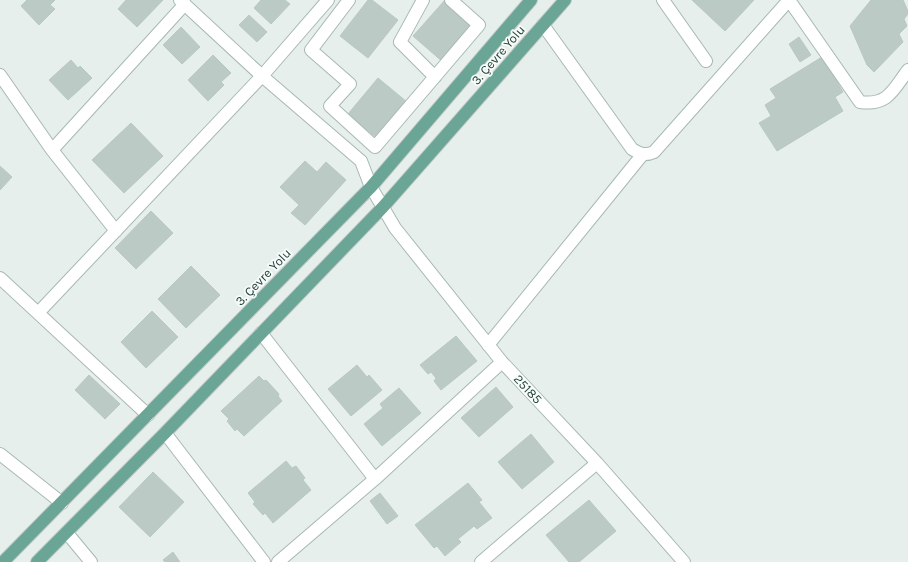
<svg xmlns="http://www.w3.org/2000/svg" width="908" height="562" font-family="Karla,sans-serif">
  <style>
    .building { fill: #bbcac4; stroke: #b8c9c2 }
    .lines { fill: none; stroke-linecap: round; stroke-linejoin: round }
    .minor-casing { stroke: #a8b8b2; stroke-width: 14 }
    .major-casing { stroke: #c2cac8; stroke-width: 14 }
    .minor { stroke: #fff; stroke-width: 12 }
    .major { stroke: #6aa596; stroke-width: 12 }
    .labels { text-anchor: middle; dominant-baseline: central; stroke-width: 3.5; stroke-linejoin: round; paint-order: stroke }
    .street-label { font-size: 13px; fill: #24423a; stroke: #f7fbf9 }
  </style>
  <rect width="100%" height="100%" fill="#e6efeb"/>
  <path class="building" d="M27,0H55L50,5L55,9L39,25L21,6Z
    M126,0H163L137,27L118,9Z
    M261,0H285L290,4L271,24L254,8Z
    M368,0H372L398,20L368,58L340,36Z
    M445,0L476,26L444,63L413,36Z
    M692,0H754L725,31Z
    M871,0H903L908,11V14L904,19L907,26L899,34L903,42L874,72L867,65L850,26Z
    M249,15L267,32L257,42L239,25Z
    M181,27L200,47L182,64L163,45Z
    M799,37L811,55L800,62L789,44Z
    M213,55L231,73L221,82L224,85L208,101L188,80Z
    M822,57L843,92L835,97L843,111L777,151L759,123L771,116L765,105L776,98L770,89Z
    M71,60L78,68L80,66L92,78L68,100L49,80Z
    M378,78L407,102L377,138L348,114Z
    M131,123L163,156L124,193L92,160Z
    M305,161L317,172L326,162L346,180L305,225L291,213L299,205L280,187Z
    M0,166L12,177L0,190Z
    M151,211L173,233L136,269L115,248Z
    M191,266L220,295L186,328L158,299Z
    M152,311L178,337L146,368L121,342Z
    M456,336L477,361L441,390L434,381L436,378L431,372L428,374L420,365Z
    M357,365L367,377L369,375L382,390L351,416L328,389Z
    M89,375L120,404L105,419L75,390Z
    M259,376L264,381L266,380L279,394L278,396L282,401L244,436L237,429L235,431L227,421L229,419L221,411Z
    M496,387L513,407L479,437L461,418Z
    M399,388L421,413L382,446L364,424L383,408L380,404Z
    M531,434L554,462L522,489L498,462Z
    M286,461L292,468L296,466L305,478L303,480L311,490L273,523L265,513L263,515L253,504L255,502L248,493Z
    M153,472L184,502L150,537L119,507Z
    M468,483L482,500L479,502L492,518L477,529L474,526L458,539L461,542L445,556L437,546L434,548L415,525Z
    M380,493L398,516L387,524L370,501Z
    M589,500L616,531L579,562H569L546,535Z
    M173,552L180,562H165L163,560Z"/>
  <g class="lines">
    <g class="minor-casing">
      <path id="minor" d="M180,0L262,76L361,161L371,187L395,228L502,362L597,463L684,562
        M349,0L311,50L350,84L330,106L375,147L479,25L451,0
        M423,0L400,42L435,77
        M663,0L706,61
        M789,0L860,102C888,106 893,90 908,70
        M543,25L632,149C640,154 645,156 654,152L789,0
        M0,75L52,150L116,231
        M52,150L185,4
        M0,278L148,415
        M38,313L262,76L328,0
        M261,333L375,479
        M488,345L643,154
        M165,433L264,562
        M0,454L62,503
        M67,533L91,562
        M278,562L375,479L502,362
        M481,562L597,463"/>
    </g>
    <g class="major-casing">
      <path id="major" d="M3,562L371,187L531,0
        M37,562L165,433L383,207L565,0"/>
    </g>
    <use href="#minor" class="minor"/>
    <use href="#major" class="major"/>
  </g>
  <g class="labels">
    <g class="street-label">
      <text transform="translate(498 55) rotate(-49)">3. Çevre Yolu</text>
      <text transform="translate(263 277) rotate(-46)">3. Çevre Yolu</text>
      <text transform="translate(528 389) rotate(47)">25185</text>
    </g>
  </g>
</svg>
